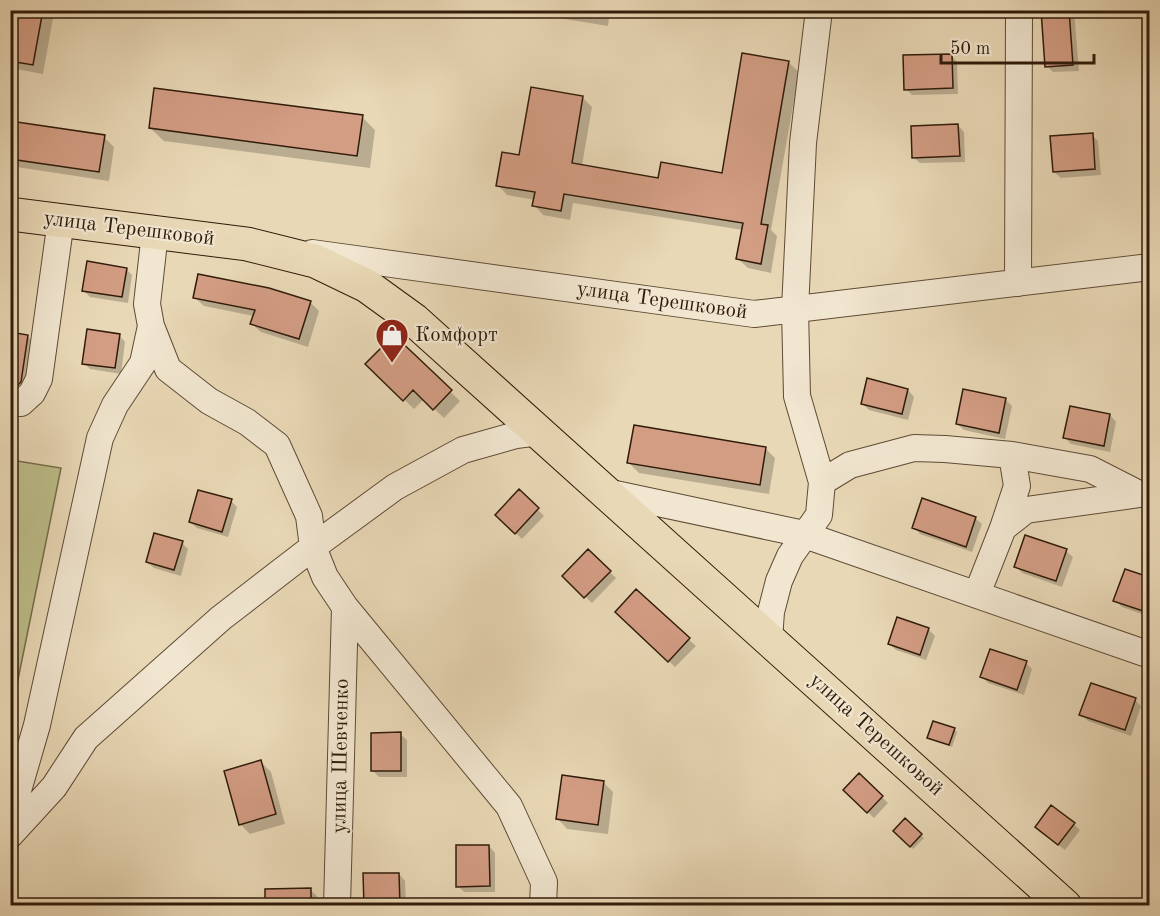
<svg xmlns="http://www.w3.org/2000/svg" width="1160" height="916" font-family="'Old Standard TT',serif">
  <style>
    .green { fill: #bcbd89; stroke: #766c4a; stroke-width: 1.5 }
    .shadow { fill: #0003 }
    .building { fill: #d39d84; stroke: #301b0a; stroke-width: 1.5 }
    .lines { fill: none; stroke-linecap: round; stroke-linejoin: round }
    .minor-casing { stroke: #5e4a35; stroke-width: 28 }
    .major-casing { stroke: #301b0a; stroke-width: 35 }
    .minor { stroke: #f1e6d0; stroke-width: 26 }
    .major { stroke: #e9d8b6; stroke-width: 33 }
    .labels { text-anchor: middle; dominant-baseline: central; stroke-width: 4.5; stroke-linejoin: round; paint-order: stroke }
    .street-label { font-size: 21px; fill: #301b0a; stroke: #f1e6d0 }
    .poi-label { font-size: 21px; fill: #301b0a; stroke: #f1e6d0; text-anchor: start }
  </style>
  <rect width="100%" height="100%" fill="#e9d8b6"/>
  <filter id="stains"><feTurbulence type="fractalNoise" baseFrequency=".00333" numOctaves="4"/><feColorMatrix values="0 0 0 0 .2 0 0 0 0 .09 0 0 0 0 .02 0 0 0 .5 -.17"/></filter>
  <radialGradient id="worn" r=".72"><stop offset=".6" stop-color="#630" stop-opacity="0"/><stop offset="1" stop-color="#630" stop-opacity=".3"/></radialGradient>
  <path class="green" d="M11,460L61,468L11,714L10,460Z"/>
  <path class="shadow" d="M10,10H46L53,18L43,74L10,68Z
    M531,10H610L608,26L534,14Z
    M748,10H764L763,13Z
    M897,10H955L956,15L903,17Z
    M1043,10H1074L1079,71L1053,72L1047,66Z
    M951,55L957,62L958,94L912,95L906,89Z
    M789,63L799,72L771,230L777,236L771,273L748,268L738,259L743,230L573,203L570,220L543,215L534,205L535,200L507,195L498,185L520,157L582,97L592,107L582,166L660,180L723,175Z
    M362,117L375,130L370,168L164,141L150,128Z
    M10,122L104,137L114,147L109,181L10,166Z
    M958,125L964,132L965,162L920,163L913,157Z
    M1092,135L1098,141L1101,175L1061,178L1054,172Z
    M126,269L132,275L128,303L90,297L84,291Z
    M195,298L310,302L319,311L308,347L261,332L252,324L254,316L204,306Z
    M119,335L125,342L121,374L90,369L84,363Z
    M27,336L46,355L41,388L10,383Z
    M394,337L460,401L444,418L424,399L414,409L368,364Z
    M908,390L914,397L908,420L869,410L862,403Z
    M1005,399L1012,406L1005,439L964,430L957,424Z
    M1110,415L1116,422L1110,452L1071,444L1065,438Z
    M765,448L775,458L769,494L639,473L629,463Z
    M519,491L544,516L522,539L497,515Z
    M231,501L237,507L228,537L197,528L190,522Z
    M975,518L982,524L972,552L920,534L914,527Z
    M182,543L188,549L181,576L154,568L147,562Z
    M588,551L616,578L592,603L564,576Z
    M1066,551L1073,557L1062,587L1022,573L1016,566Z
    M1126,571L1150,579V617L1122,607L1115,600Z
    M636,591L696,646L675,667L617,612Z
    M928,629L935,636L926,660L896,650L889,643Z
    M1026,663L1032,669L1024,695L988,683L982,676Z
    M1135,700L1141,706L1131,736L1088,721L1081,714Z
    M954,729L957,732L952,747L929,737Z
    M400,734L407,740V777H379L373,771Z
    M261,762L271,772L285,824L250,834L240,824Z
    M860,775L888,803L874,818L845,790Z
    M604,783L613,792L608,834L567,829L558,819Z
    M905,820L924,838L913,849L895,831Z
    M1074,824L1080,830L1065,850L1043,833Z
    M489,846L495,853V892H464L458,886Z
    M399,874L405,881L406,906H365Z
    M310,890L317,896V906H267Z"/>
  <path class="building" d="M10,10H43L33,65L10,61Z
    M1041,10H1069L1073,65L1045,67Z
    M742,53L789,61L761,224L768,225L761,264L736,259L743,223L564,194L561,211L532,206L535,192L496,186L502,152L519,155L531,87L583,96L572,163L658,178L661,162L722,173Z
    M952,54L953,88L904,90L903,55Z
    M154,88L363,115L357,156L149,128Z
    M10,121L105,135L99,172L10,159Z
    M958,124L960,156L912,158L911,126Z
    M1093,133L1095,169L1053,172L1050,136Z
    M87,261L127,268L122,297L82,291Z
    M198,274L269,288L311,301L299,339L250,324L255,310L193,298Z
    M87,329L120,334L115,368L82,364Z
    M10,332L28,335L21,382L17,386H10Z
    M394,335L452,390L433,410L413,390L403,401L365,364Z
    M867,378L908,389L902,414L861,404Z
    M963,389L1006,398L999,433L956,424Z
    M1070,406L1110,414L1104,446L1063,438Z
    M634,425L766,447L760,485L627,463Z
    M519,489L539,508L515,534L495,515Z
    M198,490L232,499L222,532L189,522Z
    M922,498L976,517L966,547L912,528Z
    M154,533L183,541L174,570L146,562Z
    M1025,535L1067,549L1056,581L1014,567Z
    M588,549L611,571L584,598L562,576Z
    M1125,569L1149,577V613L1113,601Z
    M636,589L690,638L668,662L615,612Z
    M897,617L929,628L920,655L888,644Z
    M990,649L1027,661L1017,690L980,677Z
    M1091,683L1136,698L1125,730L1079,715Z
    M933,721L955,728L949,745L927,738Z
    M401,732V771H371V733Z
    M261,760L276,814L239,825L224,771Z
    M859,773L883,796L867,813L843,790Z
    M562,775L604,781L598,825L556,819Z
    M1051,805L1075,823L1058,845L1035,827Z
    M905,818L922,834L910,847L893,831Z
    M456,845H489L490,886L456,887Z
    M363,873H399L400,906H364Z
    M311,888V906H265V889Z"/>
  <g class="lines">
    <g class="minor-casing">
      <path id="minor" d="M155,233L147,304L151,326L168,369L209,401L247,422L277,445L309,516L313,547L325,577L345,607L509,806L544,882L543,906
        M312,253L754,314L1150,267
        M1018,283L1019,10
        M10,402L21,403L32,393L39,379L61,220
        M822,482L850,465L914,448L945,449L1012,455L1090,469L1137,493
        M606,492L799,533L1150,655
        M1003,528L1017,486L1012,455
        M977,594L1003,528L1026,510L1140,494
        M769,639L771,612L779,581L790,556L819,515L822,482L797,396L795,309L803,143L819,10
        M10,818L37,725L100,438L115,405L143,363L151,326
        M10,835L54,787L86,738L221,618L313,547L395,487L463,450L516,435L539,432
        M337,906L345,607"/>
    </g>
    <g class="major-casing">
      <path id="major" d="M10,214L247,244L315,261L367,286L414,320L1065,906"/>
    </g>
    <use href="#minor" class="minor"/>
    <use href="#major" class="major"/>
  </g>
  <defs>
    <g id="shop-pin" transform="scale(1.725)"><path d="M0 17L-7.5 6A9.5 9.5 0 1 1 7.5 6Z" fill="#8f2418" stroke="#f1e6d0"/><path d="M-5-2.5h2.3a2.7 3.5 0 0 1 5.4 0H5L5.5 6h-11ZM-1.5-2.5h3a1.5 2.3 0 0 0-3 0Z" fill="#fff"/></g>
  </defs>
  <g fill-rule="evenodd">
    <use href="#shop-pin" x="392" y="335"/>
  </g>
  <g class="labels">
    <g class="street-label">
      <text transform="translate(129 229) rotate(7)">улица Терешковой</text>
      <text transform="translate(662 301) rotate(8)">улица Терешковой</text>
      <text transform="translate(876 735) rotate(42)">улица Терешковой</text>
      <text transform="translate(341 756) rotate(-89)">улица Шевченко</text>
    </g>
    <g class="poi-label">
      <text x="415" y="335">Комфорт</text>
    </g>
  </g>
  <rect width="1160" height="916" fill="none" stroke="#e9d8b6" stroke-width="36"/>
  <rect x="12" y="12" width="1136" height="892" fill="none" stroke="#301b0a" stroke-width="3"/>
  <rect x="18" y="18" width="1124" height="880" fill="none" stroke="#301b0a" stroke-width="1.5"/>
  <path d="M941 54v9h153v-9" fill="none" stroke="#301b0a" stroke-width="3"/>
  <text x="950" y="54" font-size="18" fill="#301b0a" stroke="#f1e6d0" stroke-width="4.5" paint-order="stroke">50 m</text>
  <rect width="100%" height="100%" filter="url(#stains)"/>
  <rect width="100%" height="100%" fill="url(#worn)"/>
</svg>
